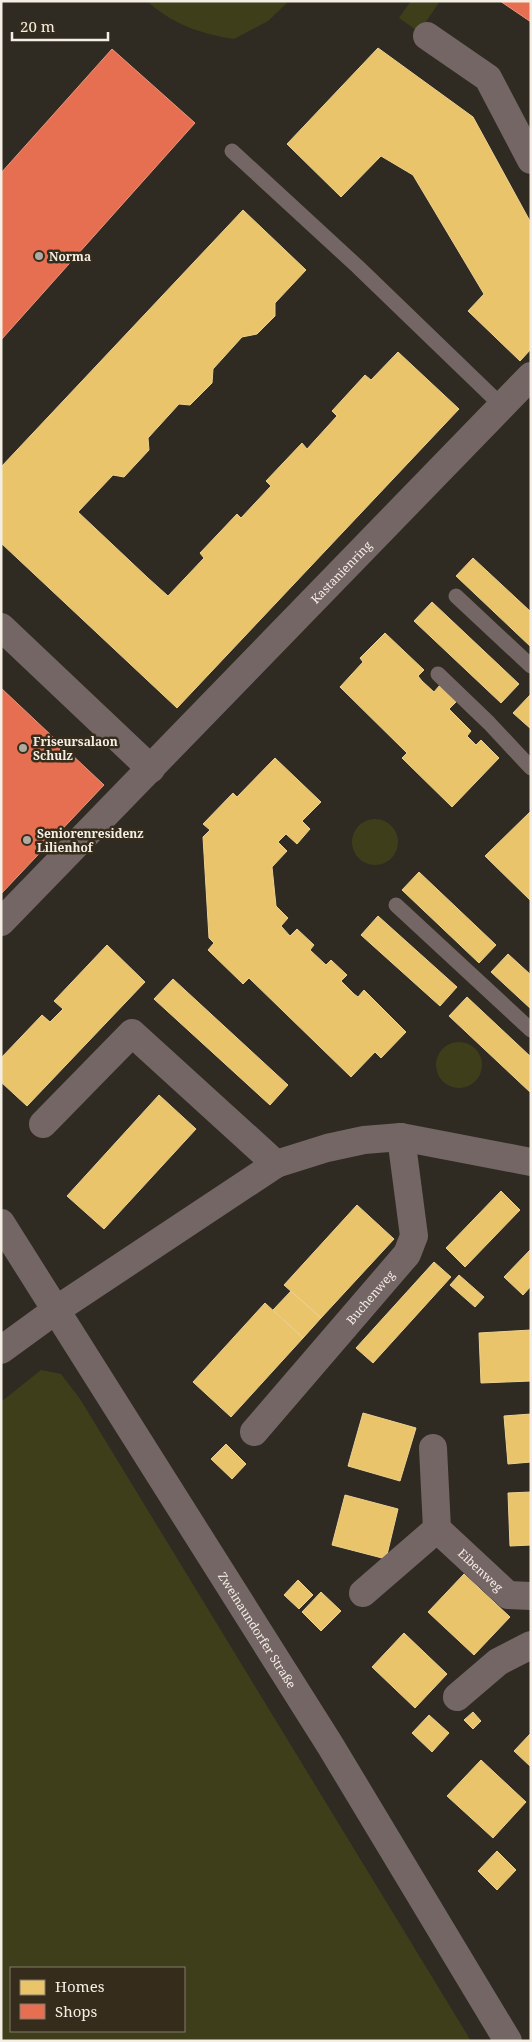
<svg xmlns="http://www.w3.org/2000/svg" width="532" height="2042" font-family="'Noto Serif',serif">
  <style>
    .green { fill: #3e3f1a; fill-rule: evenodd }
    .homes { fill: #e9c46a; stroke: #ecd18f }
    .shops { fill: #e76f51; stroke: #eb957d }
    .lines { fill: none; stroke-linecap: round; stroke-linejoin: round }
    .service { stroke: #746665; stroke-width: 15 }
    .minor { stroke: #746665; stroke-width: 28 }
    .tertiary { stroke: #746665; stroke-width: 28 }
    .poi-dot { fill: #afaaa0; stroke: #362c1c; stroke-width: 2 }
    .labels { text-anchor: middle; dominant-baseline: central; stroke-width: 5; stroke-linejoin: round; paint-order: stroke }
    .poi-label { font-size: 12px; font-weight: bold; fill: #f4eee4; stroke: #362c1c; text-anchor: start }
    .street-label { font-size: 12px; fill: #f4eee4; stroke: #362c1c }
  </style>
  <rect width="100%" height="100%" fill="#302b22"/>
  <path class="green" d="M147,1H289L268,21L234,39C201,34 172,24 147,1Z
    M411,1H440L419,32L399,18Z
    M352 842a23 23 0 1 1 46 0a23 23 0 1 1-46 0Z
    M436 1065a23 23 0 1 1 46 0a23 23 0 1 1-46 0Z
    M41,1370L61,1374L80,1399L471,2041H1V1402ZM184,1968V2031H11V1968Z"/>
  <path class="homes" d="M378,48L473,117L531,223V349L520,361L468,311L484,294L413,175L381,156L341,197L287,144Z
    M243,210L306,270L275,303V316L257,334L242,337L213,369L212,383L190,405L179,404L148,438L149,450L124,477L113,475L78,512L148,578L168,596L204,558L200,553L237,514L241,518L271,486L266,481L302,443L307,449L337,416L332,411L365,375L371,380L398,352L459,409L177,708L1,543V467Z
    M473,558L531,612V647L456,576Z
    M432,602L519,684L501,703L414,621Z
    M385,633L424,670L418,676L422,681L434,692L440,685L457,701L449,709L471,731L467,736L476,745L481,740L499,758L452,807L402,758L407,753L340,687L363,662L360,658Z
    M531,694V729L513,713Z
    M275,758L321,802L302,821L310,829L297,844L286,834L278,842L287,851L272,867L276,906L288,918L281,926L290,936L297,929L314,945L310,950L326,965L331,960L347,975L341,981L354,994L358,997L364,990L406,1032L381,1058L375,1052L351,1077L249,978L243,984L208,950L214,943L209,938L203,837L210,830L203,824L233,793L237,797Z
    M531,811V901L485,856Z
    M419,872L496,945L479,963L402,890Z
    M378,916L457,987L440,1006L361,935Z
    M107,945L145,982L27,1106L1,1082V1058L42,1015L50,1022L63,1009L54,1001Z
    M508,954L531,975V1009L491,972Z
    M173,979L288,1085L270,1105L154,999Z
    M467,997L531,1057V1093L449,1016Z
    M159,1095L196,1129L104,1229L67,1196Z
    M501,1191L520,1210L465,1267L446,1248Z
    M357,1205L394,1239L321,1318L284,1285Z
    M531,1249V1286L523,1295L504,1277Z
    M434,1262L451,1277L373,1363L356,1348Z
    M459,1275L484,1297L475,1307L450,1285Z
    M291,1291L321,1318L303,1338L273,1310Z
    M265,1303L303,1338L231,1417L193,1382Z
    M531,1330V1381L481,1383L479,1333Z
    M363,1413L416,1428L400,1481L348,1466Z
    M531,1414V1462L508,1464L504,1416Z
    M226,1444L246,1464L232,1479L211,1459Z
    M531,1492V1545L510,1546L508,1493Z
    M345,1495L398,1509L386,1559L332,1545Z
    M464,1574L510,1617L474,1655L428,1612Z
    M298,1580L313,1595L299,1609L284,1595Z
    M321,1592L341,1611L321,1631L302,1612Z
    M404,1633L447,1674L415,1708L372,1667Z
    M473,1712L481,1721L473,1729L464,1720Z
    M429,1715L449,1733L432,1752L412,1733Z
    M531,1733V1767L514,1751Z
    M481,1760L526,1802L493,1838L447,1796Z
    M497,1851L516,1870L497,1890L478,1871Z"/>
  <path class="shops" d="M500,1H531V22Z
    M112,49L195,123L1,340V173Z
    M1,688L104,785L1,894Z"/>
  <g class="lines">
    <path class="service" d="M232,151L358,267L501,405
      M456,596L531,666
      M438,674L489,723L531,768
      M396,905L531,1030"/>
    <g class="minor">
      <path d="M427,36L488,78L531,160"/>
      <path d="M1,627L151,769"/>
      <path id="s1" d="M1,922L531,376"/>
      <path d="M43,1124L132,1033L276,1164"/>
      <path d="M1,1350L56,1310L276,1164L327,1148L364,1140L401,1137L531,1162"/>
      <path id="s2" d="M254,1432L407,1254L414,1236L401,1137"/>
      <path id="s3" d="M433,1448L437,1529L508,1595L531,1596"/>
      <path d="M363,1593L437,1529"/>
      <path d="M457,1697L498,1662L531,1645"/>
    </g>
    <path class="tertiary" id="s4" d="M1,1223L330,1745L508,2041"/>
  </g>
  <g class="poi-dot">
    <circle cx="39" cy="256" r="5"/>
    <circle cx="23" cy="748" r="5"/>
    <circle cx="27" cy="840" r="5"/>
  </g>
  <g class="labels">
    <g class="poi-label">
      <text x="49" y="256">Norma</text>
      <text x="33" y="741">Friseursalaon<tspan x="33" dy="14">Schulz</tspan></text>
      <text x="37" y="833">Seniorenresidenz<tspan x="37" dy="14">Lilienhof</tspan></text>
    </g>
    <g class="street-label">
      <text stroke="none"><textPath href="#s1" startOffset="488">Kastanienring</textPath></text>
      <text stroke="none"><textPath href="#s2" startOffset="178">Buchenweg</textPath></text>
      <text stroke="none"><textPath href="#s3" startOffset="141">Eibenweg</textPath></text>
      <text stroke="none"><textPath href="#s4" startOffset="481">Zweinaundorfer Straße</textPath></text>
    </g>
  </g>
  <rect width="532" height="2042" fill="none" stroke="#f4eee4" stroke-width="5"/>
  <rect x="10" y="1967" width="175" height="65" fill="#362c1c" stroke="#827a6c"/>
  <rect x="20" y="1980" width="25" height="15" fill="#e9c46a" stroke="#827a6c"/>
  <text x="55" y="1992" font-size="15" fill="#f4eee4">Homes</text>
  <rect x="20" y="2004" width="25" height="15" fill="#e76f51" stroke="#827a6c"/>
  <text x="55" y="2017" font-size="15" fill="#f4eee4">Shops</text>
  <path d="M12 32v8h96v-8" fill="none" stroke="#f4eee4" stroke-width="2.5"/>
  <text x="20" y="32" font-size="15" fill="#f4eee4" stroke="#362c1c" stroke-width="4" paint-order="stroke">20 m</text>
</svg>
